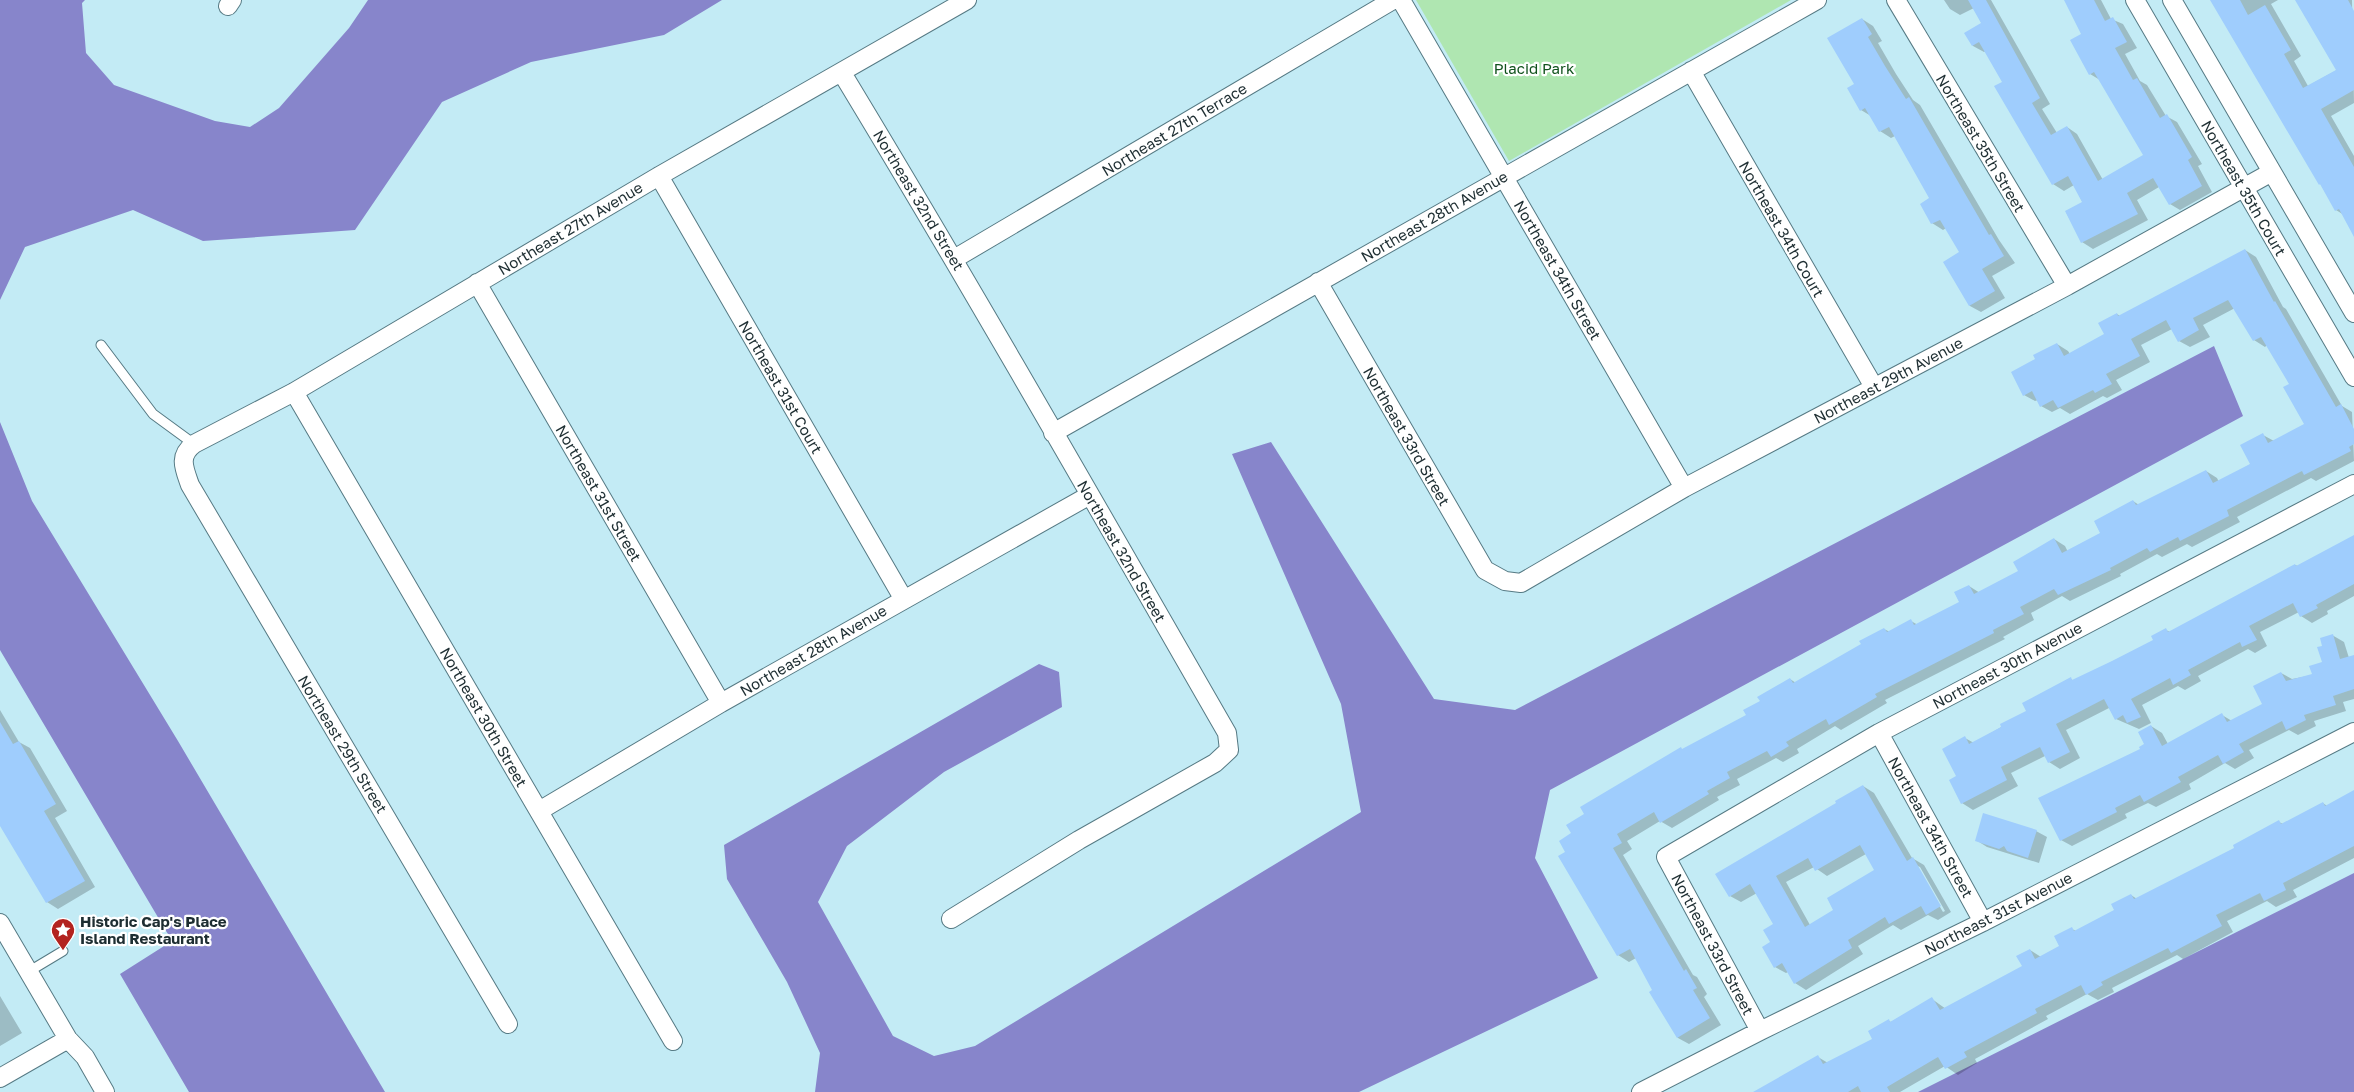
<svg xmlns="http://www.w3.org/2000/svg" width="2354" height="1092" font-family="'Golos Text',sans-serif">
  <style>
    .green { fill: #afe6b1 }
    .water { fill: #8785cb }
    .shadow { fill: #0003; fill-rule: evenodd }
    .building { fill: #9fcdfd; fill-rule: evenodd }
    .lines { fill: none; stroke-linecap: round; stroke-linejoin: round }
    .lane-casing { stroke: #567a84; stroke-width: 11 }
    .street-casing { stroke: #567a84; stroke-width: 20 }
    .lane { stroke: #fff; stroke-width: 9 }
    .street { stroke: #fff; stroke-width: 18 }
    .labels { text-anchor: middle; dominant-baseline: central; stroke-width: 4.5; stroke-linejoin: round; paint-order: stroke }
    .park-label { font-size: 15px; fill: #10521c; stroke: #fff }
    .street-label { font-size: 15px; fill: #1e2e32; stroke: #fff }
    .poi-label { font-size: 15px; font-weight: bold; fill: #1e2e32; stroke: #fff; text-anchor: start }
  </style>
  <rect width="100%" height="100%" fill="#c3ebf5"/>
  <path class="green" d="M1416,0H1791L1509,161Z"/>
  <path class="water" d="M0,0H85L82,3L86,53L114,85L215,121L250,127L279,108L349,28L368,0H722L664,35L531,62L442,102L355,230L203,241L133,210L25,247L0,300Z
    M2214,346L2243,416L1550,790L1535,858L1598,978L1359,1092H815L820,1053L787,982L727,879L724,845L1039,664L1059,672L1062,707L944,772L847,846L818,902L893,1036L934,1056L975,1046L1361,812L1341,704L1232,454L1271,442L1434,699L1515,710Z
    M0,422L32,501L178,741L385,1092H189L120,974L172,941L0,650Z
    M2354,873V1092H1918Z"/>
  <path class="shadow" d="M1944,0H1991L2050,104L2042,109L2057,133L2067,127L2077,134L2103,180L2145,156L2100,80L2090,74L2083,34L2065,0H2101L2111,19L2123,24L2137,48L2125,54L2140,81L2147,85L2166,116L2177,122L2202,164L2198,166L2212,192L2180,210L2170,204L2159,187L2137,200L2148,220L2093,249L2082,242L2066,212L2083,203L2074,185L2064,191L2053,184L1996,87L2004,82L1986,51L1984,52L1973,46L1966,33L1982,24L1974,8L1960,15L1950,9Z
    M2211,0H2278L2271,4L2301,56L2294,61L2308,86L2337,70L2297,0H2352L2354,103L2331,116L2354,156V234L2344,215L2336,210Z
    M1862,19L1873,26L1882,41L1878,43L1896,74L1913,100L1920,105L1999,240L2015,263L1992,276L2005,298L1981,312L1970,306L1945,262L1961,253L1946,228L1943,230L1932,223L1931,199L1895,136L1891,138L1880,131L1871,116L1861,110L1856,85Z
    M2245,250L2256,257L2283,307L2286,309L2342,406L2352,412L2354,461L2316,481L2311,478L2237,517L2240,522L2192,547L2187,544L2162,557L2157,554L2120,574L2121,576L2070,601L2062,596L2031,613L2034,620L2003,637L2005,639L1885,700L1887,703L1841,730L1835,726L1797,749L1799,753L1783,762L1776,758L1737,779L1740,785L1717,797L1719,800L1672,828L1660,821L1627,841L1632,849L1623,855L1693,975L1697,977L1707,994L1704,997L1721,1025L1689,1044L1678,1038L1651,992L1654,990L1636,958L1629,962L1618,955L1560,857L1683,750L1748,716L1761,701L1790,679L1796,683L1862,645L1884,629L1890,632L1911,621L1918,625L1961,602L1969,586L1980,593L2020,572L2054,539L2065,546L2068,552L2102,534L2133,501L2139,505L2206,471L2217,478L2219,482L2251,464L2263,435L2274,441L2306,424L2290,384L2267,345L2265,347L2254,340L2235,308L2203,325L2210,337L2190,347L2179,341L2172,329L2141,345L2150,362L2116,380L2122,390L2107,398L2103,396L2070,414L2060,408L2052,412L2041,406L2038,400L2035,401L2024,395L2037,360L2057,344L2068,351L2070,354L2106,335L2117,314L2120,316Z
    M2354,537V596L2327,611L2328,614L2312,623L2301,616L2299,612L2260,632L2267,646L2255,653L2248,649L2198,676L2201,681L2185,690L2178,686L2142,705L2151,723L2139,729L2116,719L2109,708L2066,730L2080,758L2060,769L2049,762L2045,756L2011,773L2018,786L1973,810L1962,803L1958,777L1965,738L1974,743L2027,712L2071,679L2074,681L2155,640L2166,630L2170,632L2295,565L2298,566Z
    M2332,635L2344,642L2349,658L2354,656V699L2343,702L2346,711L2314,721L2316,726L2298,735L2289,730L2249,750L2254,758L2235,769L2225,763L2189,784L2191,789L2156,807L2148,803L2125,814L2127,818L2072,846L2061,840L2146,745L2151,726L2162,733L2168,744L2222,715L2232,721L2264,705L2281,673L2292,679L2313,675L2323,663V647Z
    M0,710L19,742L30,748L67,811L55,818L95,887L58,909L47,902L0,823Z
    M1863,786L1874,793L1912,858L1924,865L1951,912L1938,920L1928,915L1901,930L1893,925L1858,946L1863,954L1806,990L1795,983L1788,972L1786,973L1775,967L1772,942L1775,925L1757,893L1741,902L1730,896L1838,804ZM1866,854L1876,870L1835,910L1810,925L1786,882L1814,867L1827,876ZM1915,865L1920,867L1945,911L1943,912Z
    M2354,792V858L2293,890L2297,897L2276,907L2267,901L2227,921L2233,932L2183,959L2177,955L2112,988L2114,992L2098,1000L2087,994L2046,1016L2048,1019L1975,1059L1977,1063L1958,1075L1945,1066L1900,1092H1755L1818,1057L1828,1063L1874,1039L1889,1021L1891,1022L1932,999L1946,1009L2024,967L2030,950L2041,957L2061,947L2072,929L2076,931L2116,910L2131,895L2137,899L2236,848L2279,822L2283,824L2323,803L2327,806Z
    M2036,831L2047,837L2039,863L1987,847L1976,840Z
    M0,996L22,1033L0,1046Z"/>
  <path class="building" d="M1968,0H1986L2040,98L2032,103L2051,135L2067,126L2098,181L2143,155L2094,72L2089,75L2070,40L2081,34L2064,0H2094L2105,21L2113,17L2127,42L2115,48L2133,80L2137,78L2160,118L2167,114L2192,157L2188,160L2202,186L2169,205L2153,178L2127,193L2138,214L2081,243L2065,211L2082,202L2068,176L2052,185L1994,86L2002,82L1979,42L1972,46L1964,33L1981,23Z
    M2210,0H2240L2248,15L2265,5L2291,50L2284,54L2303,88L2336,70L2295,0H2348L2354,11V90L2321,109L2354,167V237L2339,209L2335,211L2320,184L2319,185Z
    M1862,18L1872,34L1868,37L1885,66L1906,99L1909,97L1989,235L1991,234L2004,256L1982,269L1995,291L1969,306L1943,262L1959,252L1940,220L1931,224L1920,204L1929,198L1889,127L1879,132L1865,108L1860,111L1847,88L1854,84L1827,38Z
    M2245,249L2274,302L2275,301L2336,407L2341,404L2354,429V444L2349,447L2351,451L2304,475L2302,471L2227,510L2229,516L2180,541L2178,537L2150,552L2147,548L2110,568L2111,570L2058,595L2054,589L2020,607L2024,614L1993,630L1994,633L1875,694L1877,697L1829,725L1826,719L1786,742L1789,746L1771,757L1767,751L1727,772L1730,778L1707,791L1709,794L1660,823L1654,812L1617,834L1622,843L1613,848L1684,971L1686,969L1697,988L1693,990L1710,1018L1677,1038L1649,992L1652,990L1630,949L1617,956L1558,856L1565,852L1559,841L1571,833L1566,825L1584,814L1580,807L1681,747L1682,749L1746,715L1743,710L1760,701L1757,697L1790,678L1793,683L1861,644L1859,641L1884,628L1887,632L1911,619L1914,625L1959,602L1954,592L1969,585L1974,594L2018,571L2013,562L2054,538L2062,553L2100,533L2094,521L2133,500L2136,505L2206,470L2213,483L2250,464L2240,445L2263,433L2268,443L2304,424L2283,387L2289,384L2261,337L2253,341L2228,300L2193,318L2199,330L2178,342L2166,320L2131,339L2140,356L2106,374L2112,384L2095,393L2093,390L2058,408L2053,400L2040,407L2032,391L2023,396L2011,372L2035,359L2033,355L2057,343L2064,356L2104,334L2098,323L2117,313L2118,316Z
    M2354,535V584L2316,605L2318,608L2300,617L2293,603L2249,626L2257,640L2242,647L2240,642L2188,670L2191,675L2173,685L2170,678L2131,699L2141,717L2127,723L2123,715L2115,720L2104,699L2056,724L2070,752L2048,763L2040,747L2001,767L2007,780L1961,804L1949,780L1956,776L1942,749L1965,736L1969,744L2001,727L2000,724L2026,711L2022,703L2071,677L2072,680L2112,661L2153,640L2151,636L2166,628L2168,632L2295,564L2296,566Z
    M2333,634L2340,659L2354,655V689L2333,696L2336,705L2304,715L2306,720L2286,730L2282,721L2239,744L2244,752L2223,764L2218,755L2178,777L2181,782L2144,802L2140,795L2115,808L2117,812L2060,841L2038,798L2140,749L2139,747L2144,744L2138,732L2151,725L2162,746L2222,713L2227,722L2262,704L2253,686L2281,672L2286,681L2312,674L2309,666L2322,662L2317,647L2322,646L2320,638Z
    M0,722L13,744L19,741L56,804L44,811L85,881L46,903L0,826Z
    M1863,785L1907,861L1913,857L1941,906L1926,915L1921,906L1889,924L1885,917L1848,940L1852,948L1794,984L1782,963L1774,968L1762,947L1770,942L1763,930L1773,924L1750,884L1729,897L1715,874L1836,803L1835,801ZM1860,845L1874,870L1827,898L1833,910L1805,927L1776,876L1808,858L1815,871Z
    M2354,790V846L2283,883L2286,890L2264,901L2260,893L2216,915L2222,926L2171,953L2168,948L2101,982L2103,985L2086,995L2081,985L2035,1009L2037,1013L1964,1052L1967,1057L1945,1069L1938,1057L1887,1087L1890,1092H1861L1858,1086L1848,1092H1753L1818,1055L1823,1064L1872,1039L1868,1031L1889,1019L1890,1022L1932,997L1940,1010L2022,966L2016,956L2030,949L2035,959L2059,946L2054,936L2072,927L2074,931L2114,910L2111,904L2131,894L2134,899L2234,848L2233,845L2279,820L2281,824L2323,802L2325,806Z
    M1983,813L2037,830L2028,858L2007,851L2004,846L1999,849L1975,841Z"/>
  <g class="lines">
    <g class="lane-casing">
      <path id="lane" d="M101,345L153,414L194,444
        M28,972L63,951"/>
    </g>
    <g class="street-casing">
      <path id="street" d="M1401,0L1684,488
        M1896,0L2067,286
        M2135,0L2354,377
        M2172,0L2354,313
        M228,6L232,0
        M1691,71L1874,387
        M842,73C974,291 1100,512 1227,733L1229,750L1215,763L1079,840L951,919
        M659,176L903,598
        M954,259L1393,0
        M1318,282L1485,570L1505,581L1521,583L1684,488L2067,286L2272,172
        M477,283L721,703
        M294,392L673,1041
        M1053,433L1817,0
        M1879,733L1983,922
        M539,811L721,703L1090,495
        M0,923L68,1039L85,1057L105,1092
        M508,1024L190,485C184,468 178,456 194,444L294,392L659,176L967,0
        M1760,1031L1666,857L1879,733L2354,484
        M0,1078L68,1039
        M1641,1092L1760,1031L1983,922L2354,732"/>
    </g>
    <use href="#lane" class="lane"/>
    <use href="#street" class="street"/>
  </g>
  <defs>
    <g id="sight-pin" transform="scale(1.25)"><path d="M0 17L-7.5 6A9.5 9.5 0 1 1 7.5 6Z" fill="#b3231f" stroke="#fff"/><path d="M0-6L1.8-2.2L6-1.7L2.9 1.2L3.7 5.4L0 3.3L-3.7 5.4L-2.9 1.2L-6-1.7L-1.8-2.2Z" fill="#fff"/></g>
  </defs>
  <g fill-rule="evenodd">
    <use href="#sight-pin" x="63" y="930"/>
  </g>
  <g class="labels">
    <g class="park-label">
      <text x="1534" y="68">Placid Park</text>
    </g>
    <g class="street-label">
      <text transform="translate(1174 129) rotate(-31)">Northeast 27th Terrace</text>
      <text transform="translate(1981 143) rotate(59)">Northeast 35th Street</text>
      <text transform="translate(2244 188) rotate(60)">Northeast 35th Court</text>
      <text transform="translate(919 200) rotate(59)">Northeast 32nd Street</text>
      <text transform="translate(1434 216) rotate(-30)">Northeast 28th Avenue</text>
      <text transform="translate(570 228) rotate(-31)">Northeast 27th Avenue</text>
      <text transform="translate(1782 229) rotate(60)">Northeast 34th Court</text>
      <text transform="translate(1558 270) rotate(60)">Northeast 34th Street</text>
      <text transform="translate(1888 380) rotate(-28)">Northeast 29th Avenue</text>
      <text transform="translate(781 387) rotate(60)">Northeast 31st Court</text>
      <text transform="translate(1407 436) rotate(60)">Northeast 33rd Street</text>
      <text transform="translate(599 493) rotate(60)">Northeast 31st Street</text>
      <text transform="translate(1122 551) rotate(60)">Northeast 32nd Street</text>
      <text transform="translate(813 650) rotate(-30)">Northeast 28th Avenue</text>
      <text transform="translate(2007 665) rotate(-28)">Northeast 30th Avenue</text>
      <text transform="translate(484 717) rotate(60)">Northeast 30th Street</text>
      <text transform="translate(343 744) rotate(59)">Northeast 29th Street</text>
      <text transform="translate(1931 827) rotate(61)">Northeast 34th Street</text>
      <text transform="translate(1998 913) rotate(-27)">Northeast 31st Avenue</text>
      <text transform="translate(1713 944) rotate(62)">Northeast 33rd Street</text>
    </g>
    <g class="poi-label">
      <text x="80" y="921">Historic Cap's Place<tspan x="80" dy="17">Island Restaurant</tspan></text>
    </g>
  </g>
</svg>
